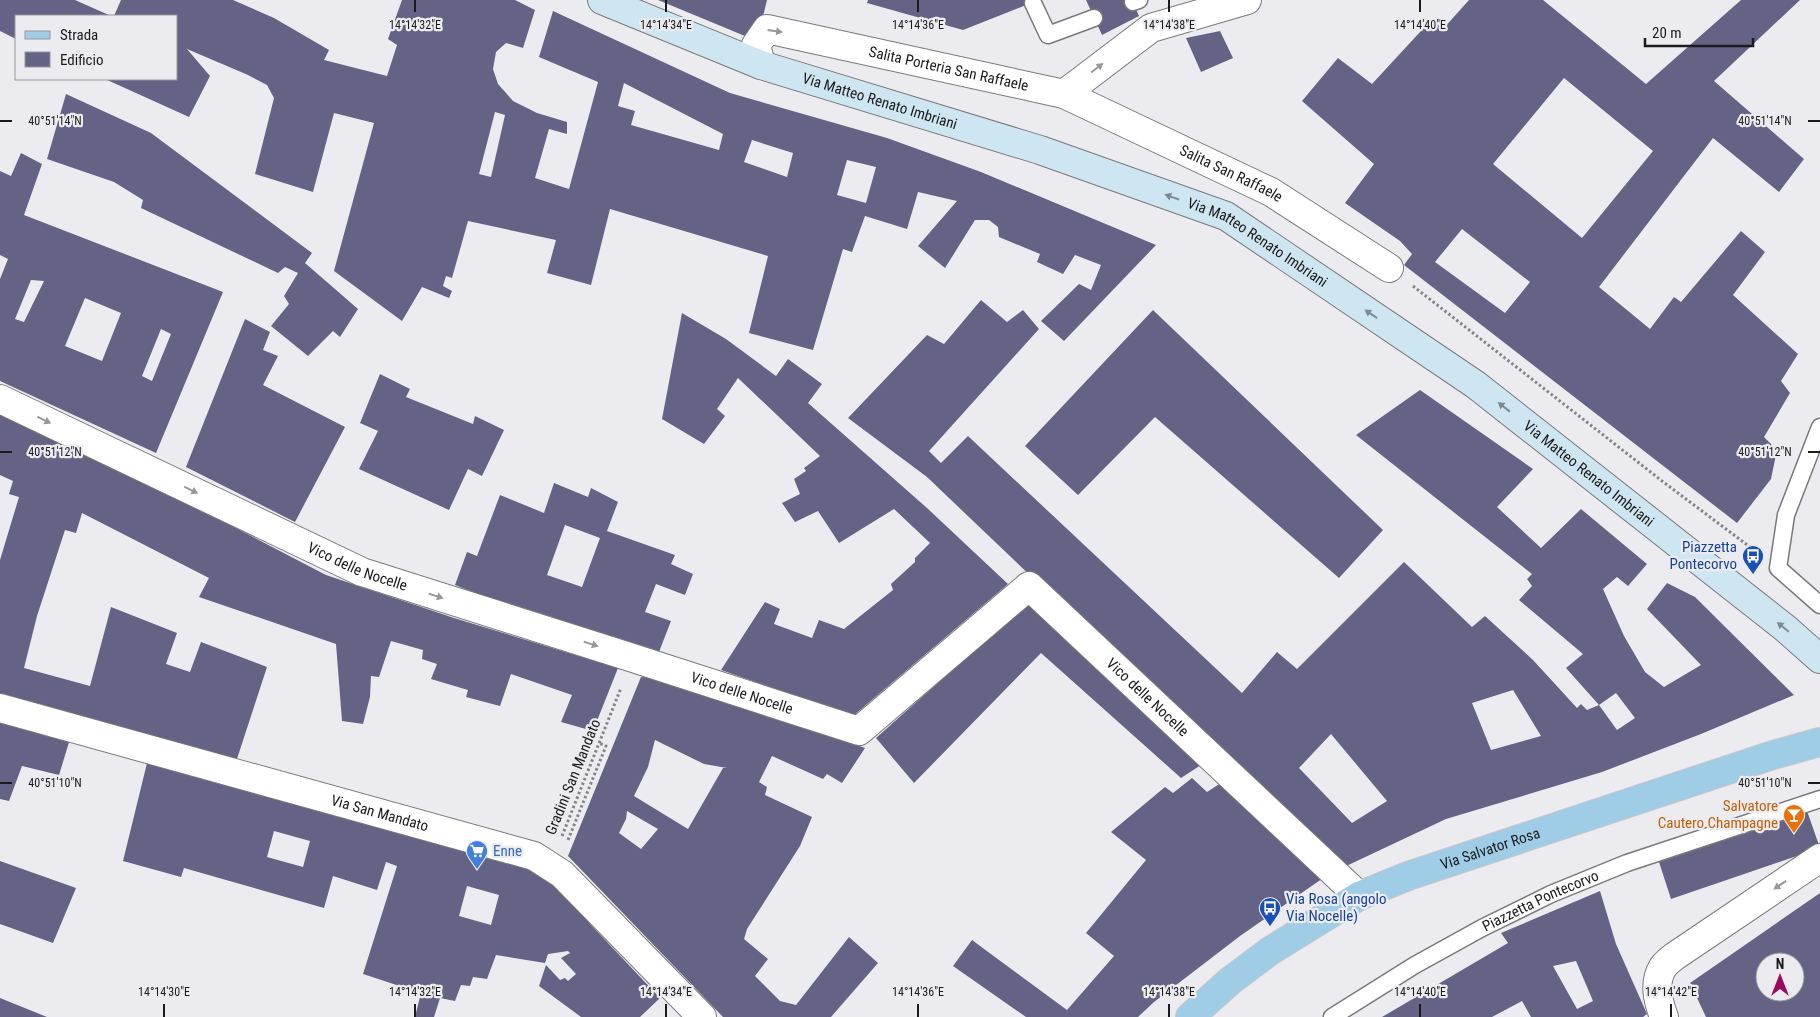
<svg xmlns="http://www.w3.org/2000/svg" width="1820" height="1017" font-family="'Roboto Condensed',sans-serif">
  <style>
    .building { fill: #656385; fill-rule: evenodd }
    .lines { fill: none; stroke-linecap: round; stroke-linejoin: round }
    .service-casing { stroke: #79797c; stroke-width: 19 }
    .minor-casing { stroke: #79797c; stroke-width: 30 }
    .secondary-casing { stroke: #79797c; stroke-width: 30 }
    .primary-casing { stroke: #c8c8c9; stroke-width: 30 }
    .path { stroke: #858588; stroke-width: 3; stroke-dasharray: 2.5 2.5; stroke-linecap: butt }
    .service { stroke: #fff; stroke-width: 16 }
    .minor { stroke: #fff; stroke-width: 28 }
    .secondary { stroke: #cee6f2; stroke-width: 28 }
    .primary { stroke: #9ecde5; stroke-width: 28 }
    .oneway { fill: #989899 }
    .oneway2 { fill: #7d8b92 }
    .ticks { fill: none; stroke: #1b1b1d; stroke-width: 2 }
    .labels { text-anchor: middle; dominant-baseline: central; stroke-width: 4.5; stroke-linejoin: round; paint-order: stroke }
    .street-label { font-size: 15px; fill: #1b1b1d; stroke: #ececf0 }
    .transit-label { font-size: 15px; fill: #164399; stroke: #ececf0; text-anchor: end }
    .food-label { font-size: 15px; fill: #c56008; stroke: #ececf0; text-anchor: end }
    .shop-label { font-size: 15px; fill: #366cbe; stroke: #ececf0; text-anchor: start }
    .ticks-label { font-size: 12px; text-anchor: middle; fill: #1b1b1d; stroke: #ececf0; stroke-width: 4.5; stroke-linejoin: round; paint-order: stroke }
  </style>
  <rect width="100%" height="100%" fill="#ececf0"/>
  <path class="building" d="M0,0H75L111,16H16V39L0,31Z
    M121,0H233L274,18L329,50L324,60L387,76L397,45L388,39L402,0H515L535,10L523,48L506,43L496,52L493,69L498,84L513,101L537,113L567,122V134L549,129L535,178L569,189L598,82L539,57L553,11L730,93L887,138L981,172L1156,245L1064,341L1041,321L1079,284L1091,290L1101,265L1075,255L1063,274L1037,262L1040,254L999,237L998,227L989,220H975L945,268L918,246L957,201L918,192L907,229L865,216L852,252L843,249L813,350L749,333L768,256L610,209L591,285L547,273L556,240L468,221L452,278L446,276L443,286L452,291L449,298L422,287L402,321L334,271L374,123L334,113L313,192L255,174L274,98L267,85L248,75L187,49L210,76L189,117L105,79H176V16H114ZM624,83L723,134L719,150L631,125L635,111L618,106ZM495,112L505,115L491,177L479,174ZM752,140L793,153L787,177L744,162ZM847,160L876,167L866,203L837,195Z
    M658,0H767L757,41Z
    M868,0H1039L963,30L867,3Z
    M1086,0H1132L1139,16L1102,35Z
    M1469,0H1543L1646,84L1741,0H1800L1714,81L1804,159L1779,192L1713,138L1599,287L1650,329L1674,297L1681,302L1741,231L1765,252L1733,295L1798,354L1781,381L1790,393L1764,437L1777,450L1771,479L1737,523L1404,265L1412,254L1400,241L1345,203L1374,164L1302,101L1338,58L1372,84L1432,19L1443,29ZM1564,78L1653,151L1582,238L1493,164ZM1462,229L1530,282L1505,313L1435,262Z
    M1220,31L1233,58L1201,72L1186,38Z
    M66,94L151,133L312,253L305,263L358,309L340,337L333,331L308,356L271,326L289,304L284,296L298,273L285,267L278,273L141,208L143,200L114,182L47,159Z
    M21,153L42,164L24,215L223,292L156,453L0,381V279L8,259L0,255V171L11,176ZM31,280L44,281L24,322L15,319ZM85,298L121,313L102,361L65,346ZM161,329L171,334L152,381L142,376Z
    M981,300L1007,322L1023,310L1039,329L929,451L941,463L968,436L1242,693L1277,652L1297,669L1404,562L1472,627L1485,616L1533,660L1577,708L1581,704L1587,710L1599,705L1617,730L1635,718L1616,693L1599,705L1566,668L1583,654L1519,600L1532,586L1527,579L1532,574L1356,435L1420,390L1533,469L1497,507L1541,548L1581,509L1647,564L1628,586L1617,577L1603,589L1624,636L1645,672L1664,687L1701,665L1647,609L1667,583L1695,597L1794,695L1701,734L1602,772L1446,819L1342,868L1103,645L927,477L848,418L927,335L944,344ZM1513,690L1541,736L1491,750L1472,703ZM1331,734L1387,801L1352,823L1299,768Z
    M1153,310L1383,530L1339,578L1155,417L1078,495L1025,446Z
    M682,313L726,339L776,376L788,359L822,384L808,403L927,508L1008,584L853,716L721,670L765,602L780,609L774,624L812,638L819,620L844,629L893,590L891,584L915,562V558L930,543L894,509L839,543L818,511L795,522L782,503L800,494L794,479L806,471L804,468L820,456L738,378L717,409L725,416L704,444L662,419Z
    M245,319L270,332L263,350L278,356L263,385L345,427L295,522L186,467Z
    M380,374L410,389L406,397L473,424L475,416L504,430L482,476L468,469L449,510L359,469L378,431L360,423Z
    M0,413L65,443L234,527L326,575L454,618L618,668L593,731L561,722L572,695L511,674L500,706L466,697L468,690L431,679L437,664L422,659L423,650L391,641L379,677L371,676L370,697L363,724L342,721L336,644L199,597L209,578L82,513L76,533L65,530L37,616L24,668L90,686L111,607L177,633L166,664L190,672L201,642L267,667L235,765L0,696V560L19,497L9,494L13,481L0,475Z
    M554,483L588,497L591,488L618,502L607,531L675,555L671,564L693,574L685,595L656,584L645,612L671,621L659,652L526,613L455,585L467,552L477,556L500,495L544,513ZM565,525L600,538L582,587L547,575Z
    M1032,599L1204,763L1181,778L1041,653L914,783L876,738Z
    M641,677L670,679L865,748L842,783L827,774L823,779L772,756L759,782L767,787L765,795L812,817L800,846L747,929L744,939L768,959L755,976L780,1001L796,1005L849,937L878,963L831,1017H723L568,856ZM655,740L704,764L727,768H723L688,829L634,796L648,767ZM627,811L658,829L641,849L619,833L626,819Z
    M0,722L70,739L59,775L22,766L9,801L0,799Z
    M148,759L552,875L591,925L660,998L640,1017H581L539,986L546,965L560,980L565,978L568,981L576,974L561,958L570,953L568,951L548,954L545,963L496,955L487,979L473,977L470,986L461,985L455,1001L440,998L434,1017H415L421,993L363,974L397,866L386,862L377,890L333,876L324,908L184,868L181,877L123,861ZM274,831L310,841L303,867L267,857ZM467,886L499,895L491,925L459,916Z
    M1192,778L1207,792L1224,781L1326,876L1240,936L1154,1002L1138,1017H1026L953,966L972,940L1067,1010L1114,956L1086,933L1146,860L1111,832L1165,787L1173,793Z
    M1807,811L1820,848L1671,899L1659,862Z
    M0,861L76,888L53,943L0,924Z
    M1600,891L1616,944L1647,1014L1643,1017H1531L1522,1001L1492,1017H1382L1508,943L1501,933ZM1576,961L1593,1001L1577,1009L1553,966Z
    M1820,893V1017H1706L1690,983ZM1765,962H1795V992H1765Z
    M0,998L47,1017H0Z"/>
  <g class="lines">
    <g class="service-casing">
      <g id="service">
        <path d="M1133,2L1139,0"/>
        <path d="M1033,3L1048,35L1094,18"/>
        <path d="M1820,427L1786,515L1778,568L1820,605"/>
        <path id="s1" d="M1332,1017L1415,965L1482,928L1551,894L1627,863L1820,799"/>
      </g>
    </g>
    <g class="minor-casing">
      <g id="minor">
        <path id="s2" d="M761,65L756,45L767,29L1064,94L1151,28L1247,0"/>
        <path id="s3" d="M1064,94L1271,192L1389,268"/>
        <path id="s4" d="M0,399L362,572L633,658L859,731L1029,586L1359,896"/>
        <path id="s5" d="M0,708L534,856L562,874L702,1017"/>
        <path d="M1664,1017C1658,1001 1653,983 1663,967C1666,963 1671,959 1675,956L1820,858"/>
      </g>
    </g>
    <g class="secondary-casing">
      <g id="secondary">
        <path id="s6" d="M602,0L761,65L1040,150L1226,216L1476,385L1785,628L1820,659"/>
      </g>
    </g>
    <g class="primary-casing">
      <g id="primary">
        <path id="s7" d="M1190,1017L1230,981L1270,951L1359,896L1408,876L1773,755L1820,742"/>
      </g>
    </g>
    <path class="path" d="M1413,286L1662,481L1754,550
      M562,836L621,688
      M568,840L606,746L599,743"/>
    <use href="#service" class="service"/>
    <use href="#minor" class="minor"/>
    <use href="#secondary" class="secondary"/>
    <use href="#primary" class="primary"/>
  </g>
  <defs><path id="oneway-solid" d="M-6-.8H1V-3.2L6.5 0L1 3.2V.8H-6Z" transform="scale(1.25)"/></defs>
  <g class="oneway">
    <use href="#oneway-solid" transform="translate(775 31) rotate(8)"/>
    <use href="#oneway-solid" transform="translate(1097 68) rotate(-37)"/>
    <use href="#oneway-solid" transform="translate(44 420) rotate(26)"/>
    <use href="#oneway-solid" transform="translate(191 490) rotate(26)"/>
    <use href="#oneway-solid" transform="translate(436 596) rotate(17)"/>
    <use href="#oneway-solid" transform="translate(591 644) rotate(17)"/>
    <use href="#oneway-solid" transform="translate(1780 885) rotate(146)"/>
  </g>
  <g class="oneway2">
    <use href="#oneway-solid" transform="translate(1172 197) rotate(-161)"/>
    <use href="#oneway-solid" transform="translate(1371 314) rotate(-146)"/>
    <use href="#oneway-solid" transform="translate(1504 407) rotate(-142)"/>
    <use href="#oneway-solid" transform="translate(1783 627) rotate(-141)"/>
  </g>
  <path class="ticks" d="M415,0V12M666,0V12M918,0V12M1169,0V12M1420,0V12M0,121H12M1808,121H1820M0,452H12M1808,452H1820M0,783H12M1808,783H1820M164,1004V1017M415,1004V1017M666,1004V1017M918,1004V1017M1169,1004V1017M1420,1004V1017M1671,1004V1017"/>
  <defs>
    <g id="bus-pin" transform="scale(1.125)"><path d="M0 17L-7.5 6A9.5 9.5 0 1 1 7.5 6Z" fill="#1a4fb4" stroke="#ececf0"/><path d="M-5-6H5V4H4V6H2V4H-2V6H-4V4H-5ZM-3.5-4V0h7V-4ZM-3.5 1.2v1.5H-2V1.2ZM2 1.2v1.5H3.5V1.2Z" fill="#fff"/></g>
    <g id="bar-pin" transform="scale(1.125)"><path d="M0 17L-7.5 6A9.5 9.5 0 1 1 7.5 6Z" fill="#e8710a" stroke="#ececf0"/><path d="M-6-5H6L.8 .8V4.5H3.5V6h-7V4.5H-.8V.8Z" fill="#fff"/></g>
    <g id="supermarket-pin" transform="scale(1.125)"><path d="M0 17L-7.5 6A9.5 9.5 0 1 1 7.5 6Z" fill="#3f7fe0" stroke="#ececf0"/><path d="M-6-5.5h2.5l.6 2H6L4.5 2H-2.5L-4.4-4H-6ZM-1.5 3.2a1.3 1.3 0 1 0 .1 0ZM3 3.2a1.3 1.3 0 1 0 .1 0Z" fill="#fff"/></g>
  </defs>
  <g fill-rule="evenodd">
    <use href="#bus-pin" x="1753" y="556"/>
    <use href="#bar-pin" x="1794" y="815"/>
    <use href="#supermarket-pin" x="477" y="851"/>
    <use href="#bus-pin" x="1270" y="908"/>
  </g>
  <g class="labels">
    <g class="street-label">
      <text stroke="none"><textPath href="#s2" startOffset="226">Salita Porteria San Raffaele</textPath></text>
      <text stroke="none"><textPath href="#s6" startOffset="296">Via Matteo Renato Imbriani</textPath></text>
      <text stroke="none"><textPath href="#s3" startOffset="185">Salita San Raffaele</textPath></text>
      <text stroke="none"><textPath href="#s6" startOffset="701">Via Matteo Renato Imbriani</textPath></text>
      <text stroke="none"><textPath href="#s6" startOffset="1106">Via Matteo Renato Imbriani</textPath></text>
      <text stroke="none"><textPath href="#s4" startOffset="395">Vico delle Nocelle</textPath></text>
      <text stroke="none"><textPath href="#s4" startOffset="800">Vico delle Nocelle</textPath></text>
      <text stroke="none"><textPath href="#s4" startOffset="1309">Vico delle Nocelle</textPath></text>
      <text transform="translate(573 777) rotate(-68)">Gradini San Mandato</text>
      <text stroke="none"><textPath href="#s5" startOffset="394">Via San Mandato</textPath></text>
      <text stroke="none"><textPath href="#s7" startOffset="348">Via Salvator Rosa</textPath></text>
      <text stroke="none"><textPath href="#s1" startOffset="239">Piazzetta Pontecorvo</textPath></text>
    </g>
    <g class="transit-label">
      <text x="1737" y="547">Piazzetta<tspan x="1737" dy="17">Pontecorvo</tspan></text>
      <text x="1286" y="899" text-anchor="start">Via Rosa (angolo<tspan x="1286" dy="17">Via Nocelle)</tspan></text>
    </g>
    <g class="food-label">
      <text x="1778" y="806">Salvatore<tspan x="1778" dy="17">Cautero Champagne</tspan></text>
    </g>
    <g class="shop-label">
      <text x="493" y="851">Enne</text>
    </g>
  </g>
  <g class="ticks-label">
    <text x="415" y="29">14°14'32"E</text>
    <text x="666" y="29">14°14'34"E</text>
    <text x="918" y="29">14°14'36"E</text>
    <text x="1169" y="29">14°14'38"E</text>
    <text x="1420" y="29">14°14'40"E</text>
    <text x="55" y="125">40°51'14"N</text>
    <text x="1765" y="125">40°51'14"N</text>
    <text x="55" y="456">40°51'12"N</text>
    <text x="1765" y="456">40°51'12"N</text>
    <text x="55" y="787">40°51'10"N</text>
    <text x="1765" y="787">40°51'10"N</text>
    <text x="164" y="996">14°14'30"E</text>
    <text x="415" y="996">14°14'32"E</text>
    <text x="666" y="996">14°14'34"E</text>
    <text x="918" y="996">14°14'36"E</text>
    <text x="1169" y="996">14°14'38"E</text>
    <text x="1420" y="996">14°14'40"E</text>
    <text x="1671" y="996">14°14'42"E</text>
  </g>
  <rect x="15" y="15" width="162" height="65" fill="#ececf0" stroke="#98989c"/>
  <rect x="25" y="31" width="25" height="8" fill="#9ecde5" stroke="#98989c"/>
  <text x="60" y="40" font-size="15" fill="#1b1b1d">Strada</text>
  <rect x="25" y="52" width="25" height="15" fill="#656385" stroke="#98989c"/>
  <text x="60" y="65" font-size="15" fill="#1b1b1d">Edificio</text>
  <g transform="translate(1780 977)"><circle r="24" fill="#ececf0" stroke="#98989c"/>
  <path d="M0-4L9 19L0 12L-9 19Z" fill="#9a0b5d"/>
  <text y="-8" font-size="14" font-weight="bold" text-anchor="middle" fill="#1b1b1d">N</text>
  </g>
  <path d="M1645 38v8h108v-8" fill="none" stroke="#1b1b1d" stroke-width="2.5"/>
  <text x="1652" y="38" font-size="15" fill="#1b1b1d" stroke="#ececf0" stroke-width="4" paint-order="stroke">20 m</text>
</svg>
